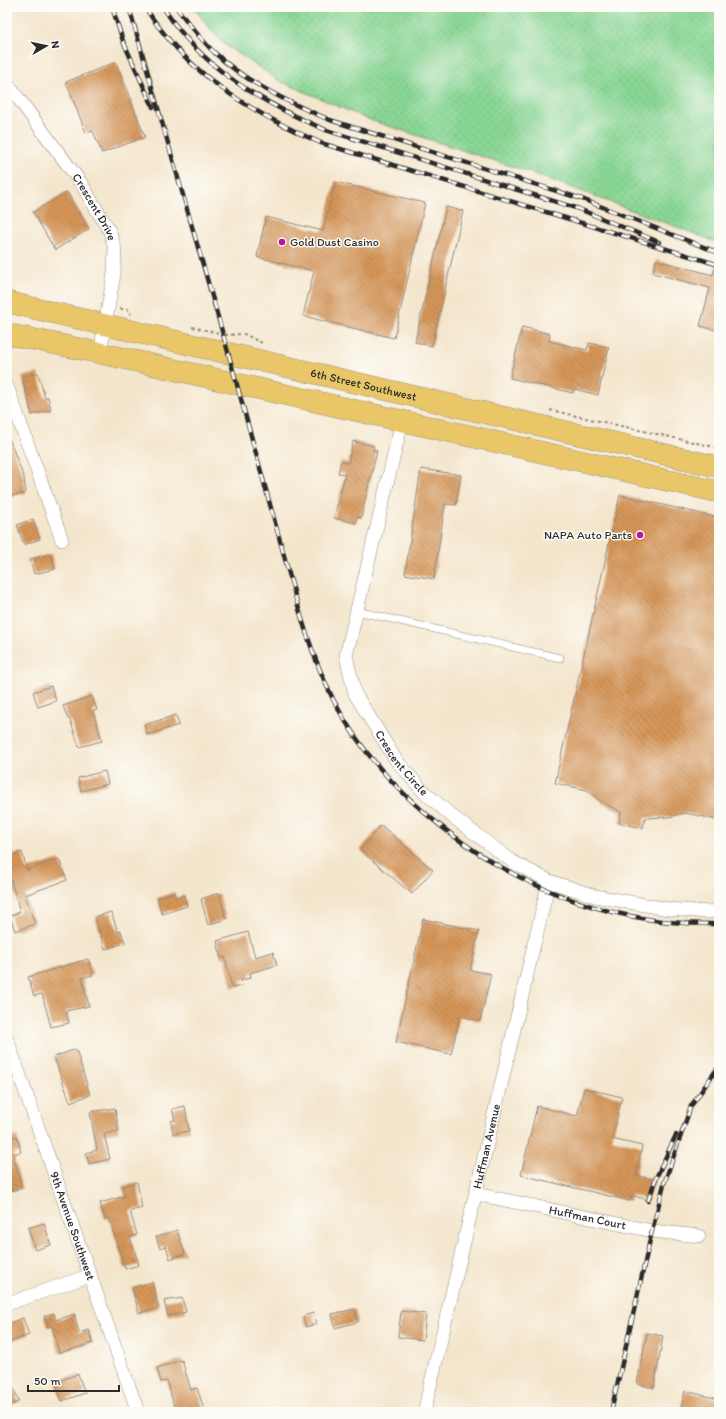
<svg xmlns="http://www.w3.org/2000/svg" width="726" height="1419" font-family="Itim,sans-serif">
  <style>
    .grass { fill: url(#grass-dots); stroke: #5a8060 }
    .building { fill: url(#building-back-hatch) }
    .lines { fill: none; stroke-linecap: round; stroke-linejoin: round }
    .lane-casing { stroke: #90887c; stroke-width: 8 }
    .street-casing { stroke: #90887c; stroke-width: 14 }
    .primary-casing { stroke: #90887c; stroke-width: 22 }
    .path { stroke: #90887c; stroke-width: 2; stroke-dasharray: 3 3; stroke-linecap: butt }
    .lane { stroke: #fff; stroke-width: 7 }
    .street { stroke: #fff; stroke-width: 13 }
    .primary { stroke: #e9c769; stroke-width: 21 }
    .rail-casing { stroke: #2b2b2b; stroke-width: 4.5 }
    .rail { stroke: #fdfcf7; stroke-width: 3; stroke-dasharray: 9; stroke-linecap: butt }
    .poi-dot { fill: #b5179e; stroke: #fdfcf7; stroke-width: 1.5 }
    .labels { text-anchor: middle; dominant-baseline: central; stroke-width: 3; stroke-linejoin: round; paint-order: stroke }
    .street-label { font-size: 12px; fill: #2b2b2b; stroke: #fdfcf7 }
    .poi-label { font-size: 12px; fill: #2b2b2b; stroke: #fdfcf7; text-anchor: start }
  </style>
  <defs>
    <pattern id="grass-dots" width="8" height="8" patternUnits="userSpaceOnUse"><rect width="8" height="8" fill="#89d694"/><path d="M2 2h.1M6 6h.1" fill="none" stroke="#76b880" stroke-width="1.8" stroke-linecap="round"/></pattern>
    <pattern id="building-back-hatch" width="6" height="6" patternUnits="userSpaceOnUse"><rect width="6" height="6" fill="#d59558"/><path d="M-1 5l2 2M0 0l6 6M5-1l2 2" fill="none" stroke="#ad7a49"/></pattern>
  </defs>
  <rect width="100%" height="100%" fill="#fdfcf7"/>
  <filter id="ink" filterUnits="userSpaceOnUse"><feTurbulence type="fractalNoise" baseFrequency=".025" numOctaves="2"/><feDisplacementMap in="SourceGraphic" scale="8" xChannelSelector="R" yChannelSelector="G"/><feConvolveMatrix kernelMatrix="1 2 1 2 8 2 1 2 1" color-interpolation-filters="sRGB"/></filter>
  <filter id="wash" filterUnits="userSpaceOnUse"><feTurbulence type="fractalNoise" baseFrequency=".012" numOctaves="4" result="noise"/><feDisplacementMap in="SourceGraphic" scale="16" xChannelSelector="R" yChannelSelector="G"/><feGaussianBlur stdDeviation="0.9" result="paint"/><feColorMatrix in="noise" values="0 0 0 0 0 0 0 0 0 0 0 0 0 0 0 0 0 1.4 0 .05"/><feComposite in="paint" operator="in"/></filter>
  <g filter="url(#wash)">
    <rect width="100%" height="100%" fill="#f4e6cd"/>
    <path class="grass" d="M193,7H719V243L535,174L367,119L278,80L221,42Z"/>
    <g id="blocks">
      <path class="building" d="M116,62L145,137L102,153L93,131L86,133L66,82Z
        M335,182L425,203L394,338L303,316L314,271L257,257L266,217L323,231Z
        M67,192L89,229L55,250L33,212Z
        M446,207L463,211L432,346L415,342Z
        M656,260L713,275L716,265L719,266V331L700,326L710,288L653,273Z
        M522,327L550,334L549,341L587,350L589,343L609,347L598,395L574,389L573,393L510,378Z
        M38,373L45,398L48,397L51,410L32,415L22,377Z
        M7,438H9L24,478L26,493L7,497Z
        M353,441L374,446L373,450L377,451L361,518L357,517L356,523L334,518L345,474L338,473L341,461L348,463Z
        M421,469L461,475L456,505L445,504L434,579L405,574Z
        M620,495L719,518V820L685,813L669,817L645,818L643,828L619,823L621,812L600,801L587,790L555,783Z
        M33,519L40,539L24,545L17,525Z
        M51,554L55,569L34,574L30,559Z
        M51,686L56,701L38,707L33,692Z
        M92,696L97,710L93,711L102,741L79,747L70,719H68L63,706Z
        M176,715L179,725L147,735L144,725Z
        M105,771L108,784L81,791L78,778Z
        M381,825L433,870L412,894L360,850Z
        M22,852L27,870L59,859L67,880L25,895L35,924L15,931L10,916L20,912L7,867V857Z
        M174,892L176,898L184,895L187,906L162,914L157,898Z
        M219,893L226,919L208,925L201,899Z
        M111,912L118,932L121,931L125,943L105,949L95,917Z
        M423,919L479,931L470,970L491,974L480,1021L460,1016L451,1054L396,1042Z
        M248,932L255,957L273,952L277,965L250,973L251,978L241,980L242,986L232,988L225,957L221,958L217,941Z
        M88,959L93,975L82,978L89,1006L66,1011L69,1023L51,1027L42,994L34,996L28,977Z
        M76,1049L90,1095L70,1102L54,1057Z
        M584,1088L622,1097L612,1139L642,1146L636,1175L655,1180L648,1200L631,1195L630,1201L521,1175L537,1106L577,1116Z
        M185,1106L189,1131L173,1134L171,1121L175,1120L172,1109Z
        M115,1108L119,1131L104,1134L110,1159L89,1164L86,1153L97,1150L90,1112Z
        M17,1136L21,1152L13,1154L22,1188L7,1192V1139Z
        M137,1182L142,1208L130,1211L137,1235L130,1237L139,1265L125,1269L109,1218L105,1219L100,1203L125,1196L122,1186Z
        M44,1223L51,1245L35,1250L28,1228Z
        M177,1230L185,1254L170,1259L166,1246L160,1248L156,1237Z
        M152,1282L159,1308L139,1313L132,1288Z
        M182,1298L186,1312L168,1316L164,1301Z
        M355,1309L358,1322L335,1328L332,1314Z
        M401,1311L426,1314L423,1340L398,1337Z
        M54,1313L56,1320L74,1314L79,1333L89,1330L93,1343L59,1353L52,1326L48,1327L44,1316Z
        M313,1313L316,1324L306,1327L303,1316Z
        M23,1318L29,1335L7,1343V1324Z
        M647,1333L663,1336L654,1388L637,1384Z
        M182,1360L191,1390L197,1388L205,1412H189L187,1406L175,1409L167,1381L161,1382L157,1368Z
        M7,1373L19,1402L7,1406Z
        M78,1374L85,1393L62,1401L55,1382Z
        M685,1391L719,1399V1412H680Z"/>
    </g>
  </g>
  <g filter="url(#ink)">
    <use href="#blocks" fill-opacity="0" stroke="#90887c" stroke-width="1"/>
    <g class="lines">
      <g class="lane-casing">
        <path id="lane" d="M357,611L560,658"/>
      </g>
      <g class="street-casing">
        <g id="street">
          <path id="s1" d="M7,83L81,183L110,232L115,249L114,274L100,353"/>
          <path d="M7,386L62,540"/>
          <path id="s2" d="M402,421L346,656L355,694L396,760L422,790L453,817L513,862L549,881L595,896L668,909L708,912L719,911"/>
          <path id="s3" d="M7,1039L138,1412"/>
          <path id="s4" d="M476,1194L652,1231L699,1236"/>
          <path d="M7,1304L91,1275"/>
          <path id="s5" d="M424,1412L549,881"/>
        </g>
      </g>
      <g class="primary-casing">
        <g id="primary">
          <path id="s6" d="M7,302L719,467"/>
          <path d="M7,334L100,353L719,492"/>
        </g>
      </g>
      <path class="path" d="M120,309H127L131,314
        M192,327L219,333
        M225,335L244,334L262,343
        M550,410L719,448"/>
      <use href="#lane" class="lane"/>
      <use href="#street" class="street"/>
      <use href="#primary" class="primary"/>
      <g class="rail-casing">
        <path id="rail" d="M112,7L123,41L153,107
          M129,7C161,122 196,237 228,352C246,418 264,483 282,548C296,600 310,654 334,701C354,740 383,775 415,804C499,881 605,926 719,924
          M145,7C187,74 250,112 321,143L719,265
          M163,7C201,68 262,103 326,130L579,209L659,242
          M176,7C188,23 201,40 216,54C247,83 290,103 330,120L582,199L719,253
          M648,1201L656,1178L676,1135
          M611,1412L652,1231L664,1184L691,1106L719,1066"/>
      </g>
      <use href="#rail" class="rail"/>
    </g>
  </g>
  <g class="poi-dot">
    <circle cx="282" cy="242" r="4"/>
    <circle cx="640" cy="535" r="4"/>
  </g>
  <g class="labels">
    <g class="street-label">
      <text stroke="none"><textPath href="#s1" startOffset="152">Crescent Drive</textPath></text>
      <text stroke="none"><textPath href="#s6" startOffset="366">6th Street Southwest</textPath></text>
      <text stroke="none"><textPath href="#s2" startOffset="364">Crescent Circle</textPath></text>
      <text stroke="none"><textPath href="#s5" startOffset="273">Huffman Avenue</textPath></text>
      <text stroke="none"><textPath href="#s4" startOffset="114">Huffman Court</textPath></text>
      <text stroke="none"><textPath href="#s3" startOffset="198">9th Avenue Southwest</textPath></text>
    </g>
    <g class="poi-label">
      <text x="290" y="242">Gold Dust Casino</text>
      <text x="632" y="535" text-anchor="end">NAPA Auto Parts</text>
    </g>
  </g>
  <rect width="726" height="1419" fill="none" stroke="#fdfcf7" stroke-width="24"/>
  <g transform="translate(46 46) rotate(81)" stroke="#fdfcf7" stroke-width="3" paint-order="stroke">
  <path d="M0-3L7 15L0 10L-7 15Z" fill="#2b2b2b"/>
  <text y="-6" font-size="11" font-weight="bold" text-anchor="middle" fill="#2b2b2b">N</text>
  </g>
  <path d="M28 1385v6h91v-6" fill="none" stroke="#2b2b2b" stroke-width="2"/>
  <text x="34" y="1385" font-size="12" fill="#2b2b2b" stroke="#fdfcf7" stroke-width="3" paint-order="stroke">50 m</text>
</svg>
